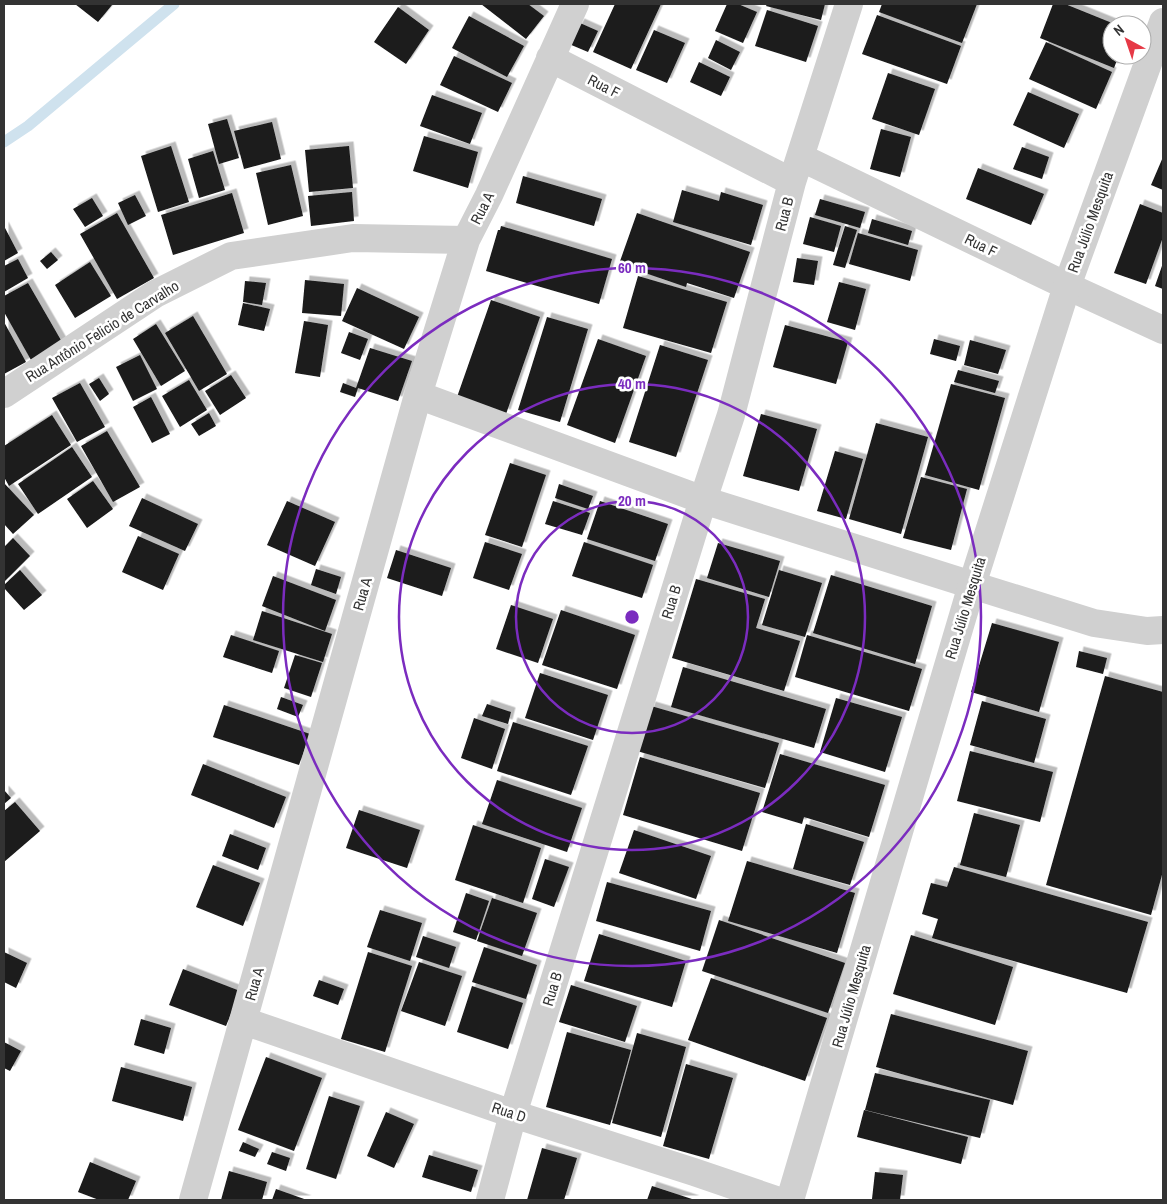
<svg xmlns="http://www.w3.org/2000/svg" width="1167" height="1204" font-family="'Archivo Narrow',sans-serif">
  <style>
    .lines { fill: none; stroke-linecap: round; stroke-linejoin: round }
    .stream { stroke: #cfe2ee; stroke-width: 11 }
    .building { fill: #1a1a1a; filter: url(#shadow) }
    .minor { stroke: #d0d0d0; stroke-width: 28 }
    .tertiary { stroke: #d0d0d0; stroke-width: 28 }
    .ring { fill: none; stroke: #7b2cbf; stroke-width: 2.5 }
    .labels { text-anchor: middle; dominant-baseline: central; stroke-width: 5; stroke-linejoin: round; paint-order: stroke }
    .street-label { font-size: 15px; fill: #333; stroke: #fff }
    .centre { fill: #7b2cbf; stroke: #fff; stroke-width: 2.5 }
    .ring-label { font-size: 15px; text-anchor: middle; font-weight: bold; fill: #7b2cbf; stroke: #fff; stroke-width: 5; stroke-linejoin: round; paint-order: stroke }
  </style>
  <defs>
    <filter id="shadow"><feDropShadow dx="4.5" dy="-4.5" stdDeviation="0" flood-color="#0004"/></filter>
  </defs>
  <rect width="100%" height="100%" fill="#fff"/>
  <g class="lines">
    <path class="stream" d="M4,142L28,126L174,4"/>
  </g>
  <path class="building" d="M75,4H110L112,5L98,22Z
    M481,4H528L544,16L526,39Z
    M615,4H661L631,69L593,52Z
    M727,4H738L757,12L743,43L715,31Z
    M767,4H825L821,20L766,6Z
    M882,4H977L962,43L879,12Z
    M1053,4H1065L1117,25H1112V55H1119L1114,68L1040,38Z
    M398,7L429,30L406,64L374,42Z
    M767,10L818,26L806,62L755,46Z
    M877,15L961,46L947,84L862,54Z
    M469,16L524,46L507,77L452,48Z
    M580,23L598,31L588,52L569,44Z
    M654,30L685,43L667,83L636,70Z
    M716,40L740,52L731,70L708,58Z
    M1046,42L1112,72L1096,109L1029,79Z
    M454,56L512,83L498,112L440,85Z
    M699,62L730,77L721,96L690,82Z
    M888,73L935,89L919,135L872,119Z
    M1028,92L1079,114L1064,148L1013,125Z
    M432,95L482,113L470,144L420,126Z
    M227,119L239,158L219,164L208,124Z
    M272,122L281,159L244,169L234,131Z
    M881,129L911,137L900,177L870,169Z
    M424,136L478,152L468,188L413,171Z
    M171,146L189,202L158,212L141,156Z
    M349,146L353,188L309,192L305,150Z
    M1022,147L1049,157L1042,179L1013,169Z
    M213,151L225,190L199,198L188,159Z
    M1163,157V190L1151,185Z
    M291,165L303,216L268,225L256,173Z
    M978,168L1044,194L1031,225L966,199Z
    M523,176L602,199L594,226L516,203Z
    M682,190L719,201L721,192L763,205L751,245L673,222Z
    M352,192L354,221L311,226L308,196Z
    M232,193L244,233L173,255L161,215Z
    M135,195L146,216L128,225L118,203Z
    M92,198L103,216L85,227L73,209Z
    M820,199L865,212L860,228L815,215Z
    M1140,204L1163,213V237L1146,284L1114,273Z
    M117,213L154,278L117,299L80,234Z
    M637,213L750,252L734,298L687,283L686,287L619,264Z
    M810,217L841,226L834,252L803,244Z
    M872,219L912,231L908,245L868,233Z
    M4,226L18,253L4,261Z
    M501,226L612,259L599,304L486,271L498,230H500Z
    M845,226L857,230L845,268L833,265Z
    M858,233L918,250L910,281L849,264Z
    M51,252L58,260L47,269L40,261Z
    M797,258L818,261L814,285L793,282Z
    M18,259L28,278L4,292V266Z
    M90,262L111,296L75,318L55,285Z
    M1163,263V289L1155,286Z
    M638,276L727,302L711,353L623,328Z
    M305,280L344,284L341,316L302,313Z
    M245,281L266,283L262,305L243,302Z
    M839,282L866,289L855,330L827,322Z
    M28,283L62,342L31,360L4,312V296Z
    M357,288L419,317L404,349L342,321Z
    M491,300L540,317L506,414L457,397Z
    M243,303L270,309L264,331L238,325Z
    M193,316L227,374L199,391L165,333Z
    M547,317L588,329L560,422L518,410Z
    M304,321L328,325L320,377L295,373Z
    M4,322L26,362L4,374Z
    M156,324L185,371L161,386L133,339Z
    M785,325L848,342L836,384L773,367Z
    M349,332L368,339L360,360L341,353Z
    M598,339L646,356L615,443L567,425Z
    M934,339L960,346L956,361L930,354Z
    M970,340L1006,350L998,374L964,365Z
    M660,345L708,360L676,457L629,442Z
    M370,348L412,361L398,401L358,388L355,397L340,392L343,383L356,388Z
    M140,355L157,389L133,401L116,367Z
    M958,370L999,381L995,393L954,382Z
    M231,375L246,398L220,415L205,391Z
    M99,378L109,394L100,401L89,384Z
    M189,380L207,410L180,427L162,396Z
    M80,383L105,427L77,442L52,398Z
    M951,384L1005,398L979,490L925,475Z
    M151,397L170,434L152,443L133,407Z
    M209,413L216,426L199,436L191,424Z
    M761,414L817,429L799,491L743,476Z
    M52,415L71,445L9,486L4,477V446Z
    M876,423L928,437L901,534L849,519Z
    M107,431L140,487L113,502L81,446Z
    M72,447L92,477L38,514L18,484Z
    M835,451L863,459L846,519L817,511Z
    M510,463L546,475L522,547L485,535Z
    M921,477L967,489L951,550L903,538Z
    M93,481L113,509L87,528L67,499Z
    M4,483L34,515L13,534L4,524Z
    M559,484L593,496L588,509L555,498Z
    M142,498L198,524L185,551L129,526Z
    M287,501L335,522L315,566L267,545Z
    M553,501L590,513L582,535L545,524Z
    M600,501L668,524L655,561L587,539Z
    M138,536L179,554L163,590L122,572Z
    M13,538L30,556L4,582V547Z
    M485,542L522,554L509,590L473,578Z
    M584,542L653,565L642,598L572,576Z
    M718,543L780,561L769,597L707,578Z
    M396,550L451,568L442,596L387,578Z
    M316,569L341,577L336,594L311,585Z
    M20,570L42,595L24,610L4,588V585Z
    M779,570L822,583L805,637L762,625Z
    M831,575L932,606L915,664L813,633Z
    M273,576L336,600L325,631L262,606Z
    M696,579L765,599L756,628L800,641L784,691L672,658Z
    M511,605L553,619L538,663L496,649Z
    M561,610L635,635L617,689L542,665Z
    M262,611L332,634L323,662L253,640Z
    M992,623L1059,642L1039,712L971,692Z
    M231,635L279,651L272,673L223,657Z
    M807,635L922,669L909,711L795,677Z
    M1079,651L1107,658L1103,674L1076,667Z
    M295,655L322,663L311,697L284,688Z
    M683,667L826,709L814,748L671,707Z
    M540,673L608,695L593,740L525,718Z
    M1105,676L1163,692V871L1151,915L1046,885Z
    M281,697L303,705L298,717L277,709Z
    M836,698L902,717L885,772L820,752Z
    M982,701L1046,719L1034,763L970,745Z
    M487,704L511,712L508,724L482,716Z
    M224,705L310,734L299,765L213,737Z
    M651,706L779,743L765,788L637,751Z
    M474,718L505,729L492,769L461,758Z
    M513,722L588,746L571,795L497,771Z
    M970,751L1053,772L1040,822L957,801Z
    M780,754L885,785L869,837L804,817L802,824L762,812Z
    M640,757L760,793L742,851L623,815Z
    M203,764L286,797L274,828L191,795Z
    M497,780L582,808L567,852L482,824Z
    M4,790L11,798L4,804Z
    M15,802L40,831L4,862V811Z
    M359,810L420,830L407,868L346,848Z
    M974,813L1020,825L1006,877L960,865Z
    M806,824L864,842L850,885L793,869Z
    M473,825L541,848L523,903L455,880Z
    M634,830L711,856L696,899L619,873Z
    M230,834L266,848L258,870L222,856Z
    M545,859L569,867L554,907L532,899Z
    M747,861L855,893L837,953L728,921Z
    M213,865L260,883L243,926L196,907Z
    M954,867L1148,922L1127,993L932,938L938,919L922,914L931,883L947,887Z
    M607,882L711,911L700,951L596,921Z
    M466,893L489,901L476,940L453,932Z
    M492,898L537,913L522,956L477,941Z
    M380,910L422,923L410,961L367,947Z
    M719,920L845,963L828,1013L702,971Z
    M599,934L686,961L672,1007L584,981Z
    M911,935L1013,967L995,1025L893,994Z
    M423,936L456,947L449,968L416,957Z
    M484,947L537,965L526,999L472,982Z
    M4,952L27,963L16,988L4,982Z
    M368,952L412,966L385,1052L341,1039Z
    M419,962L462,976L445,1026L401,1011Z
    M183,969L240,991L226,1026L169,1005Z
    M711,978L827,1018L805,1081L688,1040Z
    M319,980L344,989L338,1005L313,996Z
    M571,985L637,1006L625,1042L559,1022Z
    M472,986L523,1003L508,1049L457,1032Z
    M891,1014L1028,1051L1013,1105L876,1067Z
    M141,1019L171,1028L164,1054L134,1045Z
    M567,1032L631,1050L610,1125L546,1107Z
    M637,1033L686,1047L661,1137L612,1123Z
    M4,1042L21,1051L10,1071L4,1068Z
    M266,1057L322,1078L294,1151L238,1130Z
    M686,1064L733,1078L709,1159L663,1146Z
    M121,1067L192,1087L183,1121L112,1101Z
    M875,1073L990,1100L980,1138L865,1110Z
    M329,1096L360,1106L336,1179L306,1169Z
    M864,1110L968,1137L961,1164L857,1137Z
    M386,1112L414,1124L394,1168L367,1156Z
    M243,1142L259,1149L255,1157L239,1151Z
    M542,1148L577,1158L564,1200H527Z
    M272,1152L290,1158L286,1171L267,1164Z
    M429,1155L478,1170L471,1192L422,1177Z
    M90,1162L136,1181L128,1200H99L78,1192Z
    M229,1171L267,1182L262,1200H221Z
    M875,1172L903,1175L900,1200L872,1199Z
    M652,1186L695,1200H647Z
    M276,1189L307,1200H272Z"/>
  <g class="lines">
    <path class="minor" d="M550,58L792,182
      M800,157L1067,286L1163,330
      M4,394L155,294L231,256L353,238L466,240
      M418,395L703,500L972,585L1094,623L1147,631L1163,630
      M244,1021L513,1114L694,1172L776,1200
      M193,1200L418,395L466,240L489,195L575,4
      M490,1200L513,1114L703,500L731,415L792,182L849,4"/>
    <path class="tertiary" d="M790,1200L972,585L1067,286L1163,22"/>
  </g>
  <g class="ring">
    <circle cx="632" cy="617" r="116"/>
    <circle cx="632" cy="617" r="233"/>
    <circle cx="632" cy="617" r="349"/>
  </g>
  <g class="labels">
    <g class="street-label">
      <text transform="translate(604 86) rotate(27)">Rua F</text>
      <text transform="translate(482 208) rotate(-63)">Rua A</text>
      <text transform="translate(784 214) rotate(-75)">Rua B</text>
      <text transform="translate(1090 222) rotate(-70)">Rua Júlio Mesquita</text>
      <text transform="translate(981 245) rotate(26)">Rua F</text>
      <text transform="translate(102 331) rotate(-32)">Rua Antônio Felicio de Carvalho</text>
      <text transform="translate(362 594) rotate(-74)">Rua A</text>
      <text transform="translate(671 602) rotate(-73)">Rua B</text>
      <text transform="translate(965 608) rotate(-73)">Rua Júlio Mesquita</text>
      <text transform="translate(254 984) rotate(-74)">Rua A</text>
      <text transform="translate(552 989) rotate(-73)">Rua B</text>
      <text transform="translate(851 996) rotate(-74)">Rua Júlio Mesquita</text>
      <text transform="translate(509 1112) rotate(18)">Rua D</text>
    </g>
  </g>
  <circle cx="632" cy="617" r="8" class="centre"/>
  <g class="ring-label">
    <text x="632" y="273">60 m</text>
    <text x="632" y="389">40 m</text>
    <text x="632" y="506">20 m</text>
  </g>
  <rect width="1167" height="1204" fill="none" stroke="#333333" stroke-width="10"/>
  <g transform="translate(1127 40) rotate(320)"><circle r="24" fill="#ffffff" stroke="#adadad"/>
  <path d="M0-4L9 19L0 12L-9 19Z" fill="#e63946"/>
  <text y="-8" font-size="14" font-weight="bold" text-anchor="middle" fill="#333333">N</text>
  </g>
</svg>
